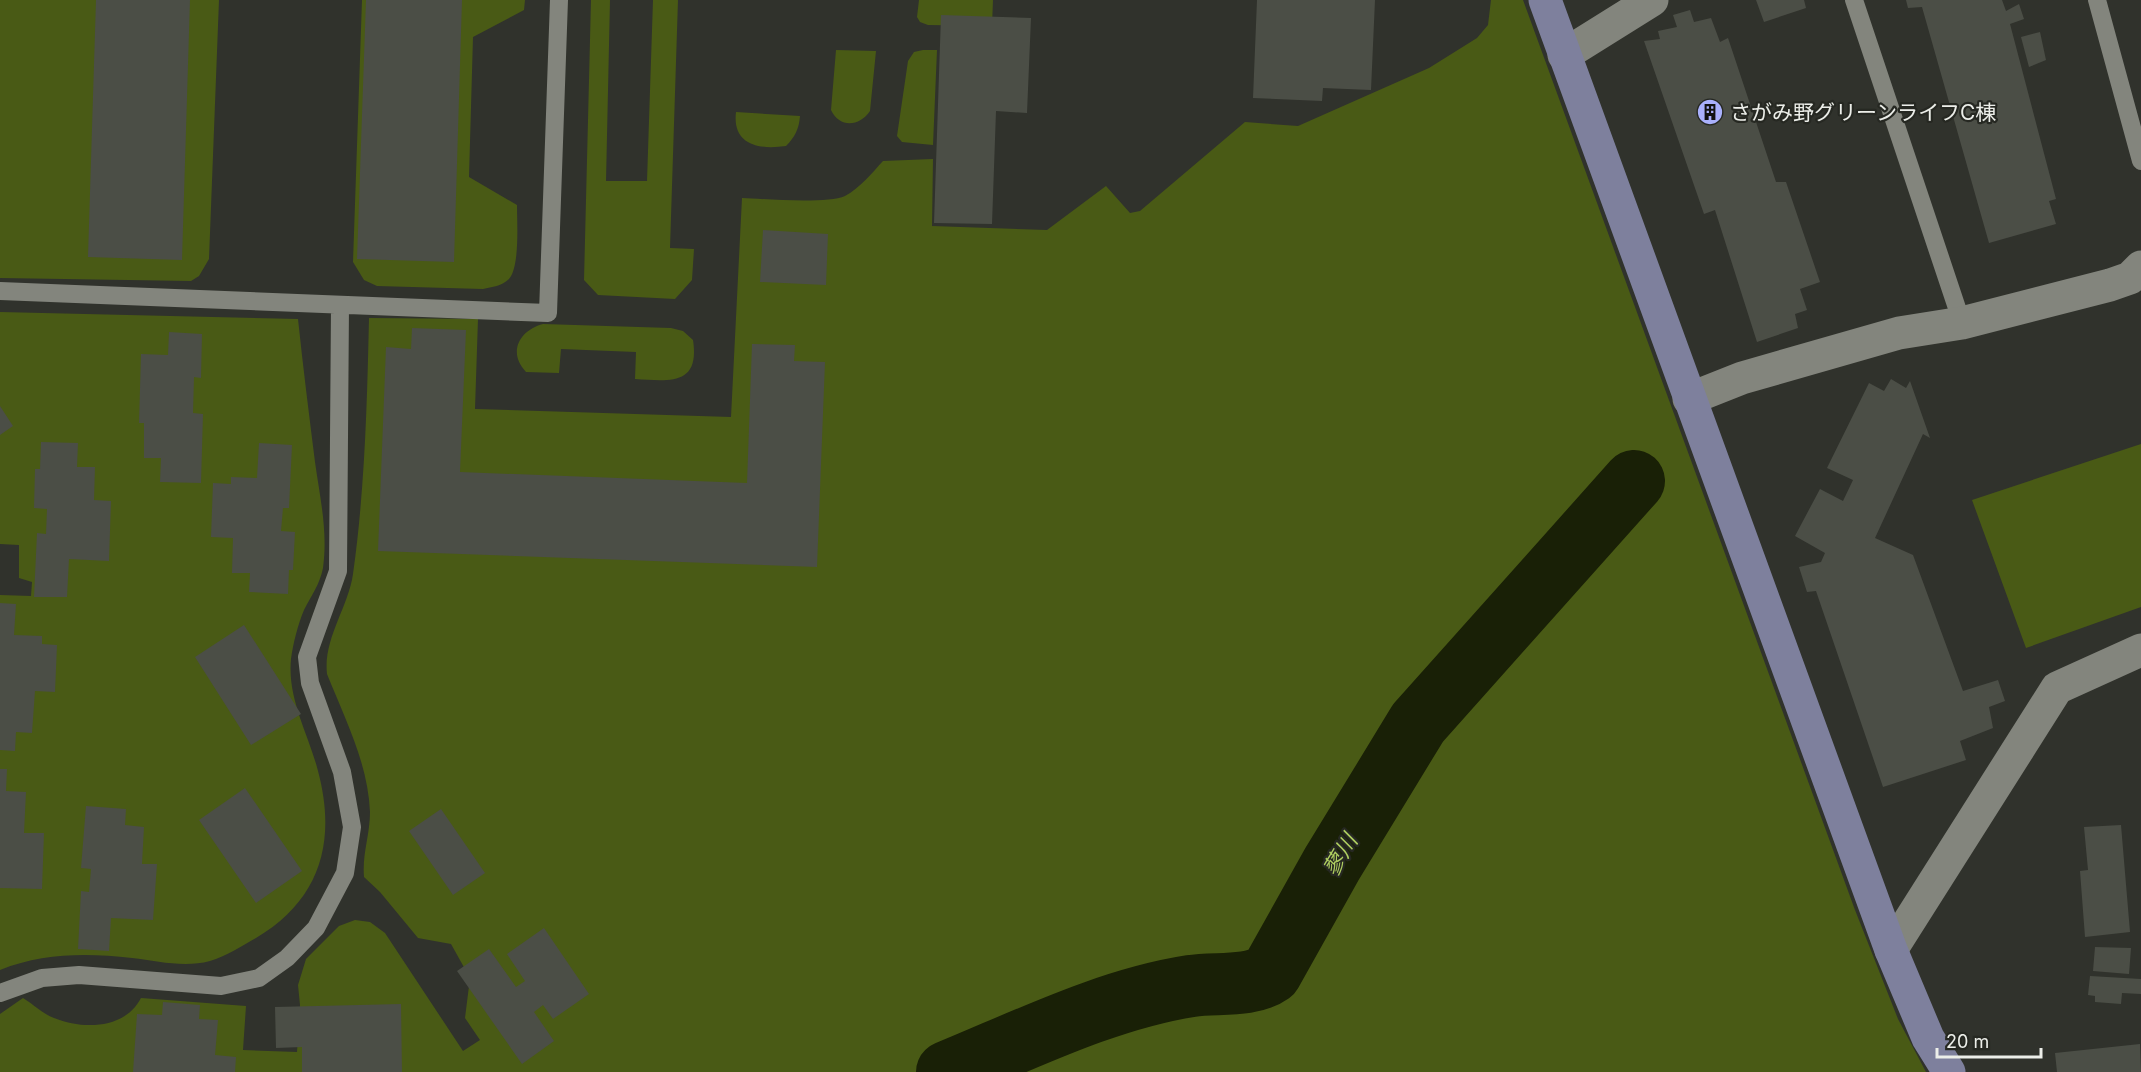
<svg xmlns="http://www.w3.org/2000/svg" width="2141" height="1072" font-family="Inter,'Noto Sans JP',sans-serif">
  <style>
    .green { fill: #495a15 }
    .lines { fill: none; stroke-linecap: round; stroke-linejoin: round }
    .river { stroke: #192006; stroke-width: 62 }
    .building { fill: #4b4e46 }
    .lane { stroke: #83857d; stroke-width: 18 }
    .street { stroke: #83857d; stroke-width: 33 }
    .secondary { stroke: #7e809d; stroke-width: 33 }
    .labels { text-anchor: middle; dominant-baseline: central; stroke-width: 4.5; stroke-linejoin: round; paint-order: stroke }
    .poi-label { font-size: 21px; fill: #eceee9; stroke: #262822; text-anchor: start }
    .water-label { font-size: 22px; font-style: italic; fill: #afce60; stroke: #262822 }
  </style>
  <rect width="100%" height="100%" fill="#30322c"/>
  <path class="green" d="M0,0H219L209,259L199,276L191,281L0,278Z
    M362,0H525L524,10L473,37L469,177L517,205C517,221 520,267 509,279C502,286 492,287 483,289L377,286L364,280L353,262Z
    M591,0H610L606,181H647L653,0H678L670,248L694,249L692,280L675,299L598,295L584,280Z
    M919,0H993L992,26L928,25L920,22L917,17Z
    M1491,0H1523L1855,910L1898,1019L1926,1072H0V1014L23,998C33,1004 43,1014 54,1018C84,1030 125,1029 141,998L246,1006L243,1050L297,1052L300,1005L298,985L306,959L339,926L355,920L370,922L385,933L463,1051L480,1040L465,1018L470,978L451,944L418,938L380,892L364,877C362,854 370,835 370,812C368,763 345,719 327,674C323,639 348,608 353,574C365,488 367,405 369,318L478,319L475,409L731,417L742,198C765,199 827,204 845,196C860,188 872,173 883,161L933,159L932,226L1047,230L1106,186L1130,213L1140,211L1245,122L1298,126L1429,68L1477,38L1488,25Z
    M836,50L876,51L870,111C860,126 840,129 831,110Z
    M923,50H937L933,145L902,142L897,136L908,61L914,52Z
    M736,112L800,116C799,129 795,137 786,146C759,150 732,145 736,112Z
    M0,312L298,319C303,367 309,414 315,462C320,498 328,531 323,568C320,584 311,596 304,610C298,624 293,644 291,659C287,699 309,735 318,771C337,842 320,900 256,938C242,946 226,956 210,961C184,968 158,961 132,958C86,953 43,953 0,970V595L31,596L32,582L19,578V545L0,544Z
    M543,324L671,328L683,331L693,340C700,386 669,381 635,379L636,352L561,349L559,373L526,372C507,352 520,330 543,324Z
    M2141,444V607L2026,648L1972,500Z"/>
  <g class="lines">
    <path class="river" d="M947,1072C1025,1040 1107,999 1191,986C1216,982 1250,988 1271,973L1332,864L1418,723L1634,481"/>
  </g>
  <path class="building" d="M96,0H190L182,260L88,257Z
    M366,0H462L454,262L357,259Z
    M1257,0H1375L1371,90L1323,88L1322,101L1253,98Z
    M1756,0H1804L1806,8L1764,22Z
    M1906,0H2002L2006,11L2019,4L2024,19L2010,24L2056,199L2049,201L2056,224L1989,243L1922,7L1908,8Z
    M1690,10L1694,22L1711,18L1720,42L1728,38L1776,182H1786L1820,282L1800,289L1807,310L1795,314L1798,328L1757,342L1715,210L1704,214L1644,41L1660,39L1658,31L1677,27L1673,15Z
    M941,15L1031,18L1027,113L996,111L992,224L934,223Z
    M2040,32L2046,60L2029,67L2021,37Z
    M763,230L828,234L826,285L760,282Z
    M412,328L466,330L460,472L747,483L752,344L795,345L794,361L825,362L817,567L378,551L386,347L411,349Z
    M169,332L202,334L201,378L194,377L193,413L203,414L201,483L160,482L161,458H144V423H139L141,354L168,355Z
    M1891,379L1906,388L1910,381L1930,438L1923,434L1875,538L1913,555L1963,691L1998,680L2005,701L1989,707L1993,728L1960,741L1966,760L1883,787L1816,591L1807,592L1799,567L1821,562L1825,553L1795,536L1820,489L1843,501L1853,480L1827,468L1869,383L1884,391Z
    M0,406L13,426L0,435Z
    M41,442L78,443L77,467H95L94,500L111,501L109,561L69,559L67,597H34L37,533L46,534L47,509L34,508L35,469H40Z
    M259,443L292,445L289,508H283L281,531L295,532L293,570H289L288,594L249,592L250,573H232L233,538L211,537L213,483L231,484V477L257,478Z
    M0,603L16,604L14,635L42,636V644L57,645L55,692L35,691L32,733L16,732L15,751L0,750Z
    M244,625L301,714L251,745L195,657Z
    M0,769H7L6,791L26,792L24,833H44L42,889L0,888Z
    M245,788L302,871L256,903L199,820Z
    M86,806L126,809L125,825L144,827L142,864H157L153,920L111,918L109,951L78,949L81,891L89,892L91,869L81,868Z
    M441,809L485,873L453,895L409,831Z
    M2121,825L2130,932L2085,937L2080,871L2088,870L2084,827Z
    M544,928L589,994L553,1019L543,1005L534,1012L554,1041L522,1064L457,971L489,949L516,987L525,981L507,954Z
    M2095,947L2131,948L2129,974L2093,971Z
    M2090,976L2141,979V994L2122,993L2121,1004L2095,1002V996L2088,995Z
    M163,1002L200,1005L199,1019L218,1020L215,1055L236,1057L235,1072H133L137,1014L162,1015Z
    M401,1004L402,1072H302V1047L276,1048L275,1007Z
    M2140,1044L2141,1072H2057L2055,1053Z"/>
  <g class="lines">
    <path class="lane" d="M1854,0L1962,323
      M2097,0L2141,161
      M0,291L548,313L559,0
      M0,993L42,978L79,975L221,986L259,978L287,958L316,928L345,873L352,827L342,772L310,683L307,657L338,571L340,305"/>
    <path class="street" d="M1564,55L1652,0
      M1689,399L1742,378L1899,333L1962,323L2110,285L2130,278L2141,267
      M1891,950L2057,688L2141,650"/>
    <path class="secondary" d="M1545,0L1891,950L1928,1038L1949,1072"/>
  </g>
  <defs>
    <g id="building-disc" transform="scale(1.35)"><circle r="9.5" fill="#a9b0fc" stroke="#262822"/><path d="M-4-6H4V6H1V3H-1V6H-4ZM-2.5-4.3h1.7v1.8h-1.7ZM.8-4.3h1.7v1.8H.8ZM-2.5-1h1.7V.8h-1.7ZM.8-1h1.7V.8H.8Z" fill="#111"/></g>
  </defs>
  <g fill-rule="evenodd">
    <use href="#building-disc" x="1710" y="112"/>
  </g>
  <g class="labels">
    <g class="poi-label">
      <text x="1730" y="112">さがみ野グリーンライフC棟</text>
    </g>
    <g class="water-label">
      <text transform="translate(1340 855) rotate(-59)">蓼川</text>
    </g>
  </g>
  <path d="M1937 1048v9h104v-9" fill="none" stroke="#eceee9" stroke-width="3"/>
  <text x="1946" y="1048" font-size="18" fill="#eceee9" stroke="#262822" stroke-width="4.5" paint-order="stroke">20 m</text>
</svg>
